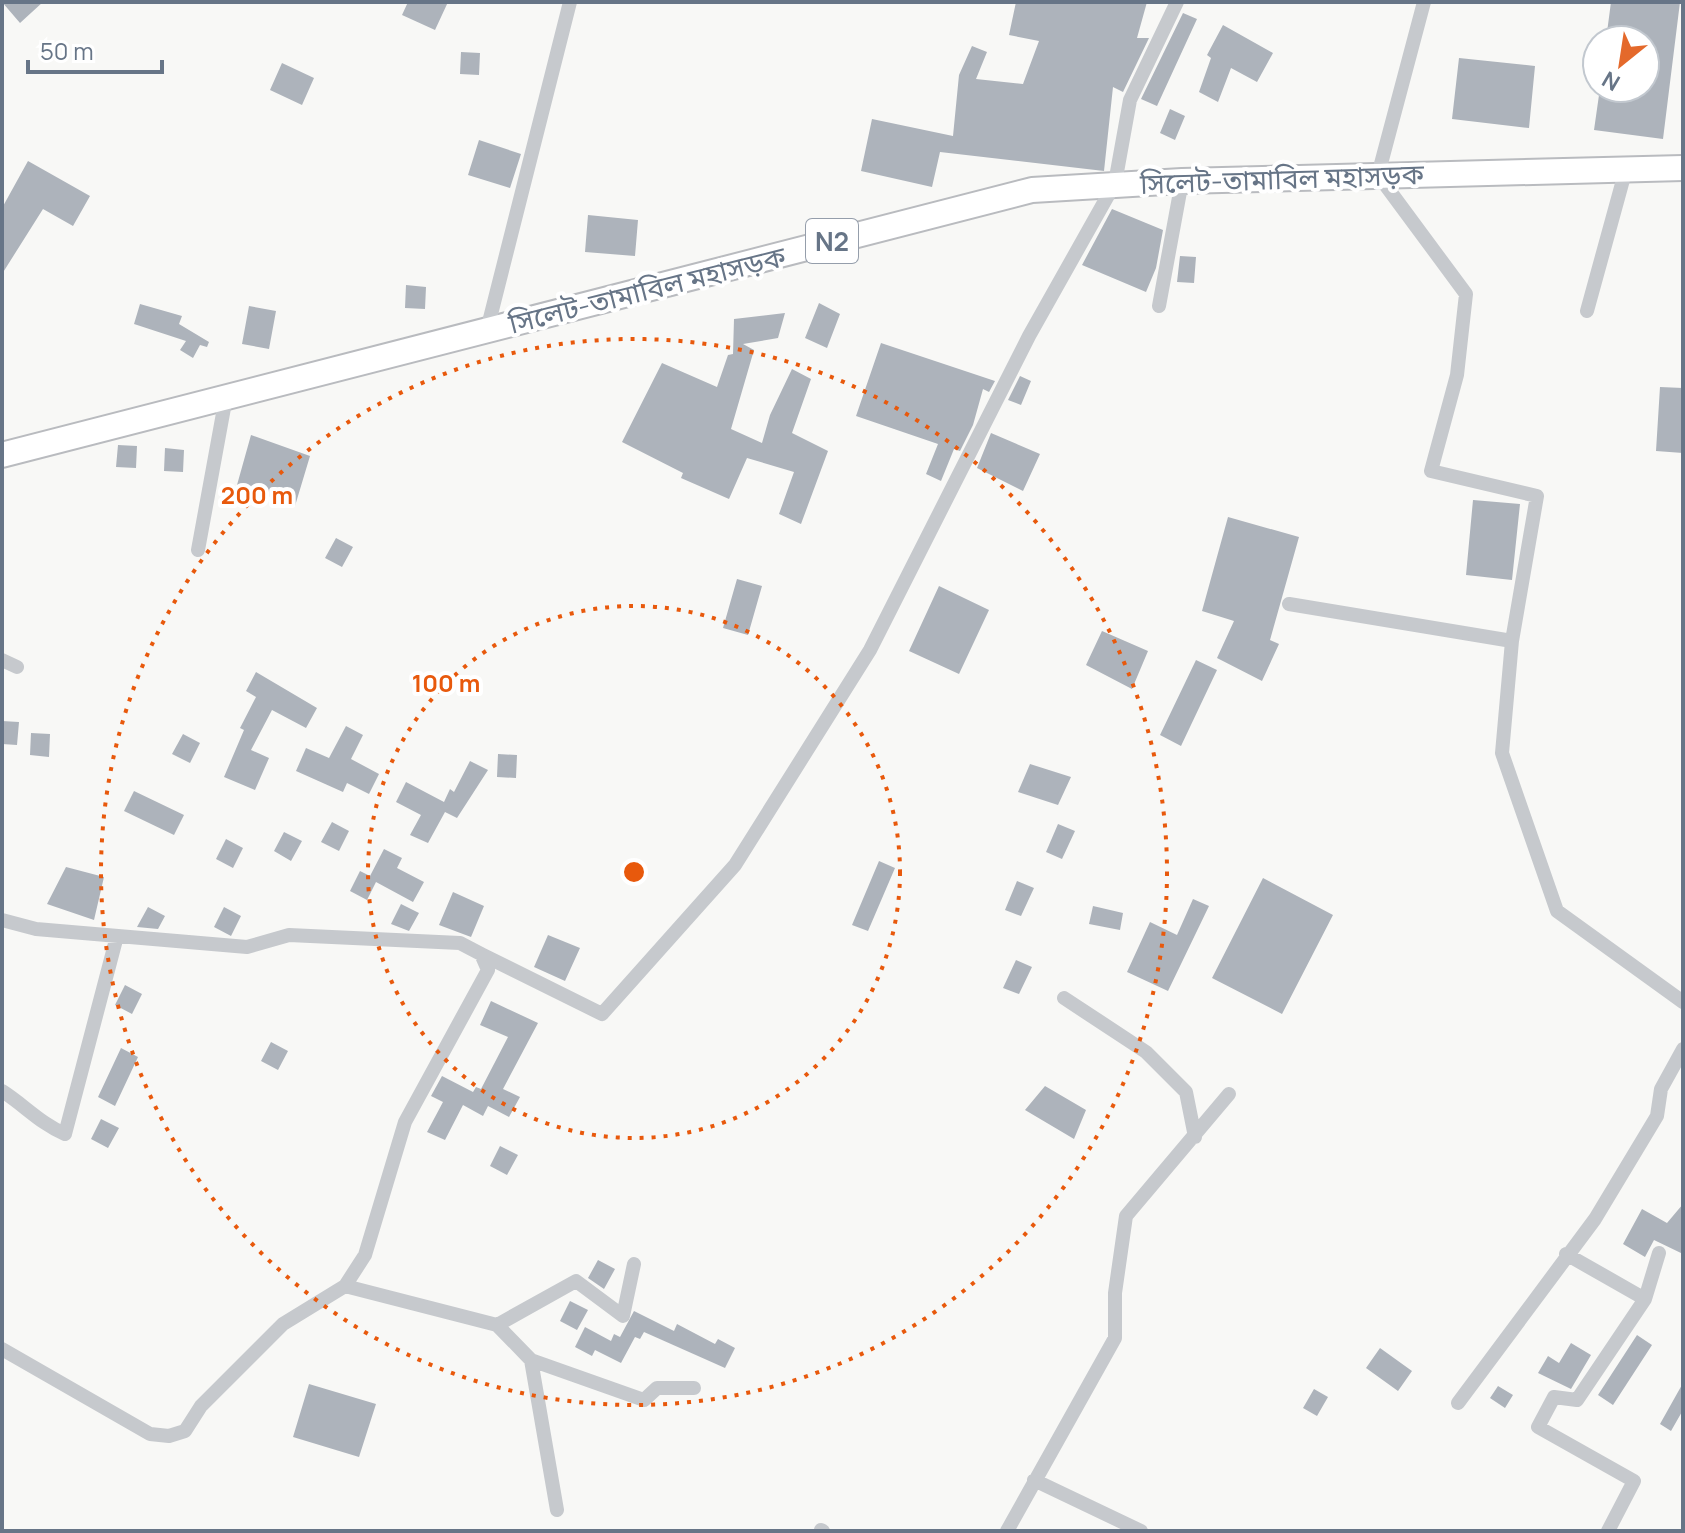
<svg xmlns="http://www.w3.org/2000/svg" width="1685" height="1533" font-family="Manrope,'Noto Sans Bengali',sans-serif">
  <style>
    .building { fill: #adb3bb }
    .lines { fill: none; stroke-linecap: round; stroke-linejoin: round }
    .trunk-casing { stroke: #b9bbbf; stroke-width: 28 }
    .minor { stroke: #c6c9cd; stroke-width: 14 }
    .trunk { stroke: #fff; stroke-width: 24 }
    .ring { fill: none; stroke: #e8590c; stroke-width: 4; stroke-dasharray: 4 8 }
    .labels { text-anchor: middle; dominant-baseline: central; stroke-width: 8; stroke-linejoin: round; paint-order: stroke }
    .shield { fill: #fff; stroke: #959eab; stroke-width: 2 }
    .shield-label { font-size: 26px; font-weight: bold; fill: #677587 }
    .street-label { font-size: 28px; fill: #677587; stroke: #fff }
    .centre { fill: #e8590c; stroke: #fff; stroke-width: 4 }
    .ring-label { font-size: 24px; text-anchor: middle; font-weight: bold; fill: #e8590c; stroke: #fff; stroke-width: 8; stroke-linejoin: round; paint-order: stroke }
  </style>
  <rect width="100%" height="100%" fill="#f8f8f6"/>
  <path class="building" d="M2,2H43L20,23Z
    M408,2H448L435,30L402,15Z
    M1016,2H1147L1137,38H1149L1123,92L1113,87L1104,171L940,152L932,187L861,171L872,119L953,136L959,75L972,46L987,52L976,79L1023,84L1039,41L1009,35Z
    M1611,2H1680L1663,139L1594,130L1600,88H1645V40H1606Z
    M1183,13L1197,19L1157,106L1141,99Z
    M1223,25L1273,53L1257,82L1231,68L1218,102L1199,92L1211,58L1207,55Z
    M461,52L480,53L479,75L460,74Z
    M1459,58L1535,66L1529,128L1452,119Z
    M282,63L314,78L302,105L270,90Z
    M1170,109L1185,116L1175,140L1160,133Z
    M479,140L521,154L510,188L468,175Z
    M28,161L90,196L73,226L43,209L2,274V208Z
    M1112,209L1163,230L1156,268L1146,292L1082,265Z
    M588,215L638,220L635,256L585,252Z
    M1180,256L1196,257L1194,283L1177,282Z
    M406,285L426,287L425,309L405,308Z
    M819,303L840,314L827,348L805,338Z
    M140,304L182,316L179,324L209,342L207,347L200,345L193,358L180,350L186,341L134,324Z
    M249,306L276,311L269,349L242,344Z
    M785,313L778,338L743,344L754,350L731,429L762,443L770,415L792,369L811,379L792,433L828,451L801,524L779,514L794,472L747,458L729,499L681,478L683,473L622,442L662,363L717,387L728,355L733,354L734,319Z
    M881,343L995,381L989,392L983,389L973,425L960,451L954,449L941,481L926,474L938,444L856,416Z
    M1020,376L1031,381L1021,405L1008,400Z
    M1660,387L1683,388V453L1656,451Z
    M991,433L1040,454L1023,491L977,468Z
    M251,435L310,456L295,506L237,485Z
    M118,445L137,446L136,468L116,467Z
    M165,448L184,450L183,472L164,471Z
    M1473,500L1520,504L1512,580L1466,575Z
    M1228,517L1299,537L1270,640L1279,644L1262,681L1217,658L1234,621L1202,611Z
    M336,538L353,547L342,567L325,558Z
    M737,579L762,586L748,635L723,628Z
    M939,586L989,610L959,674L909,651Z
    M1102,631L1148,651L1132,689L1086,665Z
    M1196,660L1217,670L1181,746L1160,735Z
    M256,672L317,708L306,728L272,710L251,750L269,758L255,790L224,777L244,730L240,728L256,697L246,691Z
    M2,721L19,722L17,745L2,744Z
    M346,726L363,735L351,759L379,774L369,794L347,783L343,792L296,771L306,748L329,758Z
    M31,733L50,734L49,757L30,755Z
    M183,734L200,743L190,763L172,754Z
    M498,754L517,755L516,778L497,777Z
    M470,761L488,770L457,818L445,812L428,843L410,835L421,815L396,802L406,782L444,802L450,789L454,792Z
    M1030,764L1071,777L1058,805L1018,792Z
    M134,791L184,815L174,835L124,811Z
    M332,822L349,831L339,851L321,842Z
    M1058,824L1075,831L1062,859L1046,852Z
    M284,832L302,841L291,861L274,851Z
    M226,839L243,848L233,868L216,859Z
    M384,849L402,858L397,868L424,882L413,902L376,882L367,900L350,891L360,871L370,876Z
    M879,861L895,868L868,931L852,925Z
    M66,867L104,877L94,920L47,904Z
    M1263,878L1333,915L1282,1014L1212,978Z
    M1017,881L1034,888L1021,916L1005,910Z
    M453,892L484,906L471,937L439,925Z
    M1193,899L1209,906L1168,991L1127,972L1150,922L1177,935Z
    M401,904L419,913L409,931L391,924Z
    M1093,906L1123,913L1120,930L1089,924Z
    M148,907L165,916L158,929L137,927Z
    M224,907L241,916L231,936L214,927Z
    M548,935L580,948L565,981L534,967Z
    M1016,960L1032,967L1019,994L1003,988Z
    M125,985L142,994L132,1014L115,1005Z
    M491,1001L538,1023L503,1089L520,1097L509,1117L488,1106L483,1116L463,1105L445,1140L427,1132L443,1102L431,1096L442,1076L473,1092L476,1087L481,1089L508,1037L480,1025Z
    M271,1042L288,1051L278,1070L261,1061Z
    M121,1048L138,1057L115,1106L98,1097Z
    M1045,1086L1086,1110L1074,1139L1025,1110Z
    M101,1119L119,1128L108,1148L91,1139Z
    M500,1146L518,1155L507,1175L490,1166Z
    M1683,1204V1254L1654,1240L1645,1257L1623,1244L1642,1209L1667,1223Z
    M598,1260L615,1269L604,1289L588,1278Z
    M570,1301L588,1310L577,1330L560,1321Z
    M634,1311L674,1331L677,1324L715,1344L718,1339L735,1348L725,1368L644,1332L640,1339L635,1337L621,1363L595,1350L592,1356L575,1347L585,1327L611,1341L614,1334L620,1337Z
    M1637,1335L1652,1345L1613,1405L1598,1395Z
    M1571,1343L1591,1355L1571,1389L1538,1373L1548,1356L1559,1363Z
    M1380,1348L1412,1371L1398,1391L1366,1368Z
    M1683,1383V1410L1671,1431L1660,1424Z
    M309,1384L376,1404L359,1457L293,1437Z
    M1498,1386L1513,1395L1505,1408L1490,1398Z
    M1314,1389L1328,1397L1317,1416L1303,1408Z"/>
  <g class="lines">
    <g class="trunk-casing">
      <path id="trunk" d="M2,455L1032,190L1182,181L1683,168"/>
    </g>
    <path class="minor" d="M1424,2L1378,175L1466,294L1457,375L1431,471L1537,496L1512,641
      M1159,306L1182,181
      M1587,311L1626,169
      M487,330L570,2
      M198,550L226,397
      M1289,604L1512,641L1502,753L1557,911L1683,1002
      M2,660L17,667
      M2,920L36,929L247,947L289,935L460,943L481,954L488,970L405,1122L365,1255L345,1286L283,1324L201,1406L185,1431L169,1436L150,1434L2,1349
      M481,954L602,1014L735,865L870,650L1029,336L1115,183L1130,100L1177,2
      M1064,998L1146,1052L1186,1092L1195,1137
      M2,1091C24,1105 41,1124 65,1134L117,936
      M1566,1254L1645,1299L1577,1400L1554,1397L1538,1427L1634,1481L1608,1531
      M634,1264L623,1316L576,1281L497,1325L531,1360L644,1400L657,1388H694
      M345,1286L497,1325
      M1645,1299L1659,1253
      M531,1360L557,1510
      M1458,1403L1595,1219L1657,1116L1661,1089L1683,1049
      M1034,1480L1141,1531
      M821,1530L823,1531
      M1007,1531L1115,1338V1293L1126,1216L1229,1094"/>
    <use href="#trunk" class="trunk"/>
  </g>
  <g class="ring">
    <circle cx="634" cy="872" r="266"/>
    <circle cx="634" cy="872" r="533"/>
  </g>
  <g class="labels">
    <rect class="shield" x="806" y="219" width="52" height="44" rx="6"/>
    <g class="shield-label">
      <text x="832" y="241">N2</text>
    </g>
    <g class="street-label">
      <text transform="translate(1282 178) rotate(-2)">সিলেট-তামাবিল মহাসড়ক</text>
      <text transform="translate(647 289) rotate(-14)">সিলেট-তামাবিল মহাসড়ক</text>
    </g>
  </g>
  <circle cx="634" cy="872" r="12" class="centre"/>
  <g class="ring-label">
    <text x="257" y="504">200 m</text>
    <text x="446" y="692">100 m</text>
  </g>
  <rect width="1685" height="1533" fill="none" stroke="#677587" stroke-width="8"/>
  <g transform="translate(1621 64) rotate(210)"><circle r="38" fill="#ffffff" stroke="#c2c8cf" stroke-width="2"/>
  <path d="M0-6L14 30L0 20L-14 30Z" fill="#e4692b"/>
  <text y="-12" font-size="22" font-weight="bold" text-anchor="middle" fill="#677587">N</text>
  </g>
  <path d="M28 60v12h134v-12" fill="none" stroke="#677587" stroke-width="4"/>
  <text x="40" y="60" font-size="24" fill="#677587" stroke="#ffffff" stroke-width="6" paint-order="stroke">50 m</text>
</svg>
